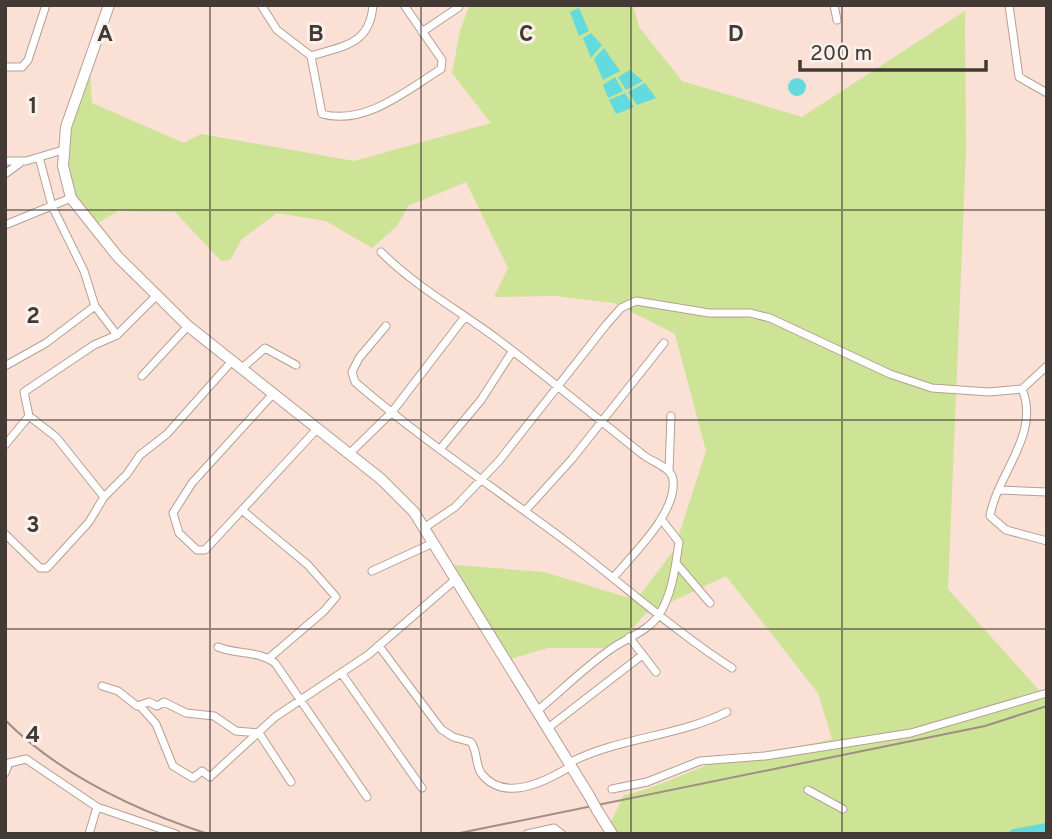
<svg xmlns="http://www.w3.org/2000/svg" width="1052" height="839" font-family="Overpass,sans-serif">
  <style>
    .green { fill: #cde396 }
    .water { fill: #63dade }
    .lines { fill: none; stroke-linecap: round; stroke-linejoin: round }
    .river { stroke: #63dade; stroke-width: 10 }
    .street-casing { stroke: #b79f95; stroke-width: 9 }
    .secondary-casing { stroke: #b79f95; stroke-width: 12 }
    .street { stroke: #fff; stroke-width: 7 }
    .secondary { stroke: #fff; stroke-width: 10 }
    .rail { stroke: #a08d86; stroke-width: 2 }
    .secondary-bridge-casing { stroke: #b79f95; stroke-width: 12; stroke-linecap: butt }
    .secondary-bridge { stroke: #fff; stroke-width: 10 }
    .grid { fill: none; stroke: #433935; stroke-width: 2; stroke-opacity: 0.55 }
    .grid-label { font-size: 23px; text-anchor: middle; font-weight: bold; fill: #433935; stroke: #fbf1ec; stroke-width: 6; stroke-linejoin: round; paint-order: stroke }
  </style>
  <rect width="100%" height="100%" fill="#fae0d5"/>
  <path class="green" d="M470,5H633L639,27L682,81L802,117L965,11L966,152L948,589L1047,699V834H605L624,795C661,788 693,767 731,758C764,751 799,748 832,739L818,693L726,576L645,614L626,636L605,648H548L510,659L454,565L544,572L636,600L674,550L706,451L675,334L614,303L555,296L494,297L508,268L466,182L408,206L397,226L372,248L326,221L277,213L242,239L230,260L221,261L175,212L118,211L93,226L71,198L63,150L90,66L92,103L184,143L201,134L354,161L491,123L452,73L460,31Z"/>
  <path class="water" d="M579,8L589,31L579,36L570,12Z
    M591,33L602,45L591,58L583,38Z
    M604,48L620,71L603,80L594,59Z
    M630,70L643,81L626,90L618,77Z
    M615,77L623,91L608,98L603,85Z
    M788 87a9 9 0 1 1 18 0a9 9 0 1 1-18 0Z
    M645,83L656,98L637,105L628,92Z
    M625,93L634,107L616,114L609,100Z"/>
  <g class="lines">
    <path class="river" d="M1014,834L1047,828"/>
    <g class="street-casing">
      <path id="street" d="M261,5L277,30L311,56L322,114C365,126 407,90 441,69L442,60L404,5
        M834,5L837,20
        M1009,5L1019,77L1047,93
        M422,32L459,7
        M311,56C343,46 370,45 373,5
        M5,67H22L28,60L46,5
        M5,161H26L63,150
        M5,174L20,163
        M5,225L71,198
        M381,252C415,286 458,310 496,338C546,376 593,415 642,454C651,462 672,467 673,480C677,513 633,554 613,578
        M386,326L359,358L352,372L355,382C422,440 496,489 567,542C623,584 674,631 732,668
        M117,335L156,296
        M5,366L46,343L95,306
        M241,369L265,348L296,365
        M142,376L188,326
        M1022,389C1041,434 997,474 990,516L1006,530L1047,541
        M272,395L192,483L173,513L179,533L197,550H205L316,430
        M29,416L56,437L104,497
        M5,445L29,416L24,392L94,345L117,335L95,306L84,271L52,206L39,157
        M441,448L481,400L512,352
        M349,454L392,412L464,318
        M669,471L671,416
        M1000,490L1047,492
        M242,510L308,565L336,597L324,611L268,659
        M525,511L572,459L664,343
        M424,528L455,507L499,461L606,325L621,308L636,301L709,313H750L770,318L890,374L932,388L989,392L1022,389L1047,366
        M5,534L40,568H47L89,522L104,497L127,474L140,455L167,434L232,361
        M676,563L710,603
        M372,571L433,543
        M629,637L656,672
        M379,646L441,729L453,737L471,742C478,752 475,764 481,773C504,804 547,781 571,766
        M218,647C238,655 257,650 275,663L367,797
        M342,674L422,788
        M102,686L118,691L137,706L149,702L157,706L164,702L186,713L214,716L236,731L259,733L291,782
        M140,706L156,724L173,766L193,778L202,771L210,777L275,717L368,655L456,579
        M537,711C562,690 584,668 611,649C627,638 648,631 659,615C673,592 675,568 679,542L661,519
        M548,728L641,656
        M569,763C619,737 677,737 727,712
        M5,773L9,763L26,759L97,807L176,834
        M612,789L647,782L700,761L765,756L911,733L1047,693
        M808,790L843,809
        M89,834L97,807
        M527,834L554,828L562,834"/>
    </g>
    <g class="secondary-casing">
      <path id="secondary" d="M109,5L66,127L63,166L71,198L118,257L188,326L381,479L414,512L590,797
        M597,810L612,834"/>
    </g>
    <use href="#street" class="street"/>
    <use href="#secondary" class="secondary"/>
    <path class="rail" d="M5,720C60,775 135,810 208,834
      M455,834L985,726L1047,706"/>
    <g class="secondary-bridge-casing">
      <path id="secondary-bridge" d="M590,797L597,810"/>
    </g>
    <use href="#secondary-bridge" class="secondary-bridge"/>
  </g>
  <path class="grid" d="M210,5V834M421,5V834M631,5V834M842,5V834M5,210H1047M5,420H1047M5,629H1047"/>
  <g class="grid-label">
    <text x="105" y="41">A</text>
    <text x="316" y="41">B</text>
    <text x="526" y="41">C</text>
    <text x="736" y="41">D</text>
    <text x="33" y="113">1</text>
    <text x="33" y="323">2</text>
    <text x="33" y="532">3</text>
    <text x="33" y="742">4</text>
  </g>
  <rect width="1052" height="839" fill="none" stroke="#433935" stroke-width="14"/>
  <path d="M800 60v10h186v-10" fill="none" stroke="#433935" stroke-width="3.5"/>
  <text x="810" y="60" font-size="21" fill="#433935" stroke="#fbf1ec" stroke-width="5" paint-order="stroke">200 m</text>
</svg>
